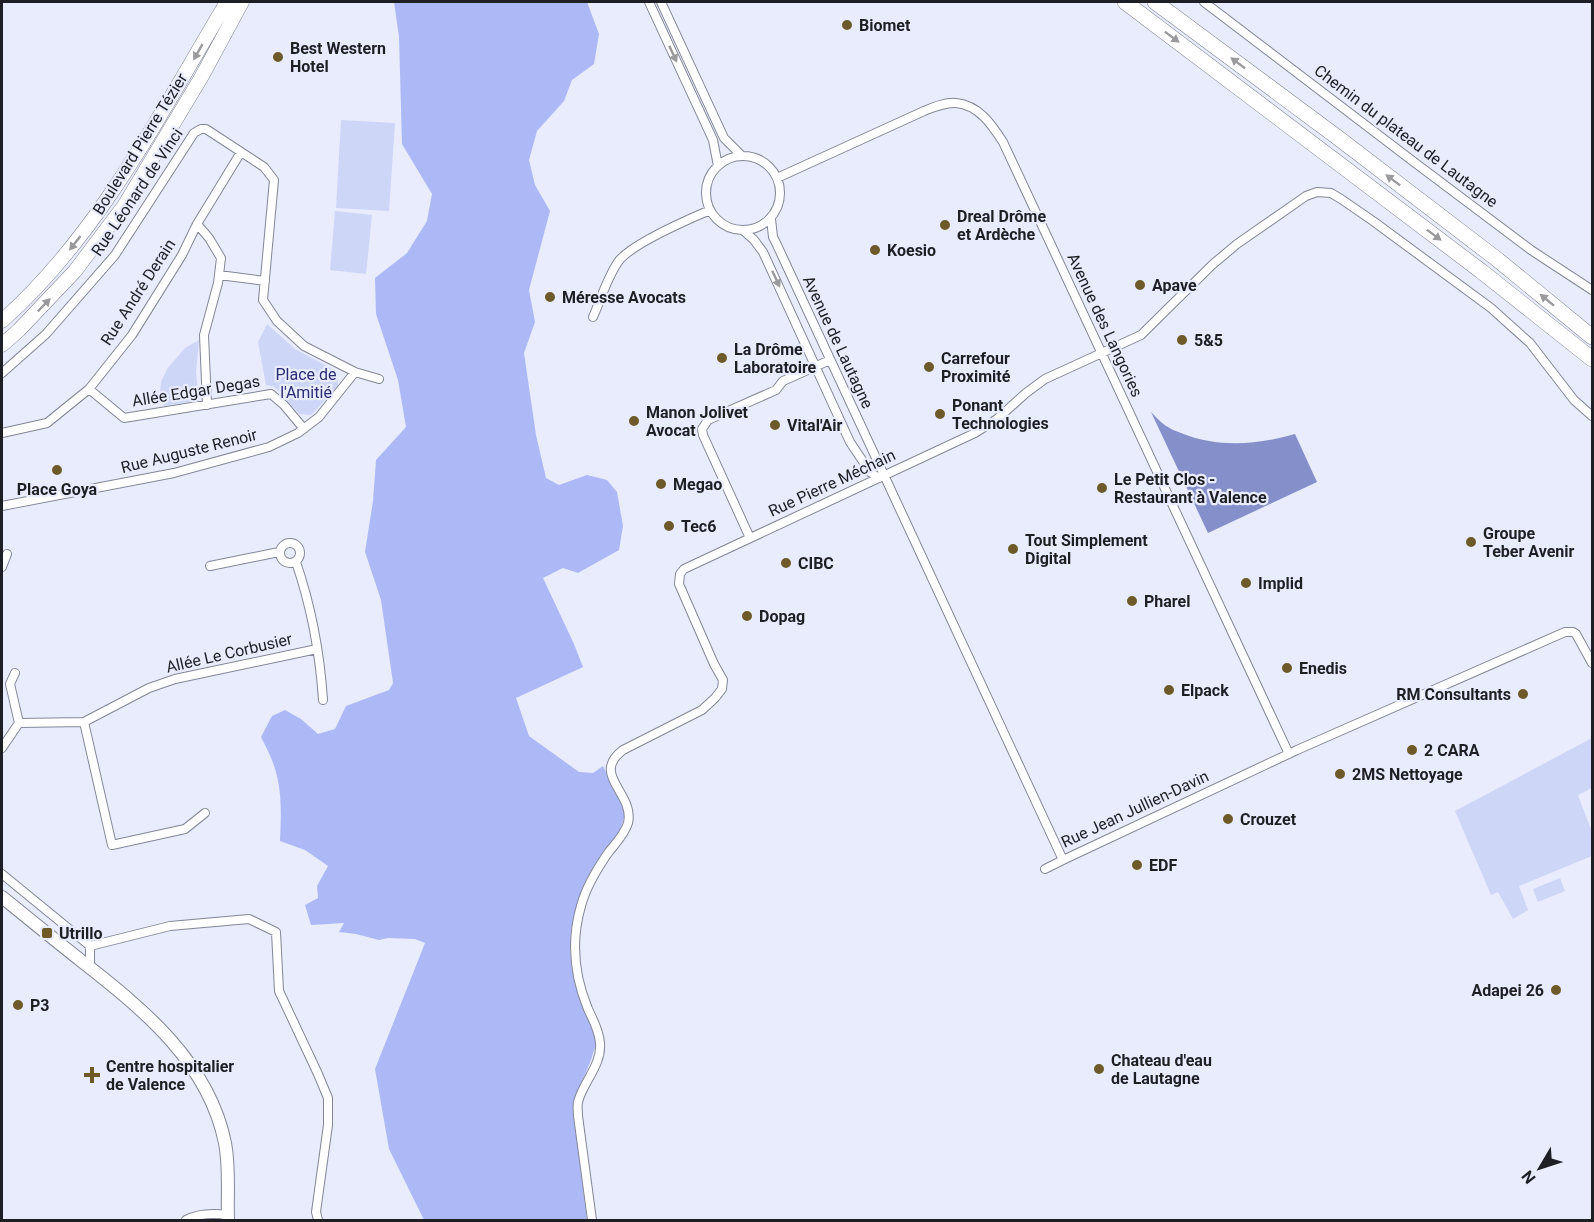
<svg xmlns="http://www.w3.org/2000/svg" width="1594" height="1222" font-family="Roboto,sans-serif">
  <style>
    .green { fill: #ced6f8 }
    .forest { fill: #adb9f7 }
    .water { fill: #8590cb }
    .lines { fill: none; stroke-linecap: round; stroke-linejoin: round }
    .street-casing { stroke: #828695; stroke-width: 10 }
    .secondary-casing { stroke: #828695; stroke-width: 14 }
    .primary-casing { stroke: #828695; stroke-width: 15 }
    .highway-casing { stroke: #828695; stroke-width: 16 }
    .street { stroke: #fff; stroke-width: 8 }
    .secondary { stroke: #fff; stroke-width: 12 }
    .primary { stroke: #fff; stroke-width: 14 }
    .highway { stroke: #fff; stroke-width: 15 }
    .oneway { fill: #9a9a9d }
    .poi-dot { fill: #6d5a28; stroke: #e8ecfd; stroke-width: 2 }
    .labels { text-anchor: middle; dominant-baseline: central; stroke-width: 4.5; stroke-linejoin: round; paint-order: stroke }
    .poi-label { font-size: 16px; font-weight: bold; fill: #1e1f25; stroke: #e8ecfd; text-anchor: start }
    .street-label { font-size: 16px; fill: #1e1f25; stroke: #e8ecfd }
    .park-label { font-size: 16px; fill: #292d73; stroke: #e8ecfd }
  </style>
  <rect width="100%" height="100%" fill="#e8ecfd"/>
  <path class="green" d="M341,120L395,123L389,211L336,208Z
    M335,211L372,215L366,274L330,270Z
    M267,324L295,349L338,372V386L311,415L299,414L275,387L266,385L258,342Z
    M199,340L196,372L198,395L193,401L164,406L160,394L161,382L167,369L185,348Z
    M1592,738V788L1578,795L1592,832V856L1519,886L1528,910L1513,919L1498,892L1491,895L1455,811Z
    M1560,878L1565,891L1538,902L1533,889Z"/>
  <path class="forest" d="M394,2H587L599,34L594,64L572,80L564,101L537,131L529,160L535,185L550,211L529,290L535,322L524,353L536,435L546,478L559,485L587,475L607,480L617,492L623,526L619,550L578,573L563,568L543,578L574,644L583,667L516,698L529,736L579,772L593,773L603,766L624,809V818L619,833L593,869L577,908L571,929L570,950L572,969L576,986L596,1036L595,1047L591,1060L578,1091L573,1111L587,1220H424L389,1149L375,1069L425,943L415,939L388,938L379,940L356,934L339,932L344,923L311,925L305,905L318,898L317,886L328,866L305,850L280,841C281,820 282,797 277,776C274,762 267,749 261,737L272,716L285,710L301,719L318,734L335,729L346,706L389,690L393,683L381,600L365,552L373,501L376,460L406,427L398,380L376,314L375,278L407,253L427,221L432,194L402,144L399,37Z"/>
  <path class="water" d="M1151,412C1156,417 1162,424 1168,427C1172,430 1177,431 1181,433C1218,448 1257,445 1295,434L1317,482L1208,533Z"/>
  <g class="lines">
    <g class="street-casing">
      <path id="street" d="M649,2L713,140L718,166
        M661,2L724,138L742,156
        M1204,2L1414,162L1531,250L1592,290
        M706 193a37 37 0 1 1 74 0a37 37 0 1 1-74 0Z
        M777,178L924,111C934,107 945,102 956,103C979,105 992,125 1003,142L1289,754
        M771,219L773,237L777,245L1063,860L1297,750L1565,632H1573L1576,634L1592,663
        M197,224L209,238L221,258L218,283L204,335L207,405
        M744,231L754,240L763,252L850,442L870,472L879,478
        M219,275L265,281
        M593,317C601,299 607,278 618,262C630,244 689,219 710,210
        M2,373L46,334L115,255L194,133L201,129H206L264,167L274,180L263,300L277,321L304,346L355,372L379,379
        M89,389L124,418L271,394L284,405L304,429
        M2,433L47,423L89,389L132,335L182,255L197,224L241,152
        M2,506L174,473L269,447L298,433L319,417L355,372
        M750,538L703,435L702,429L708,420L776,390L783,381L830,360
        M280 553a10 10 0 1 1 20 0a10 10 0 1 1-20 0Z
        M296,562C311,606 320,654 323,700
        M210,566L279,552
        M2,567L7,554
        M15,673L10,684L19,723
        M84,722L112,845L185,829L205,813
        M2,748L19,723L84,722L149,688L175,679L317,649
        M1045,869L1063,860
        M2,874L90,946
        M90,946L170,926L249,919L276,932L279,991L318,1074L328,1098V1125L316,1212L318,1220
        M90,967V946
        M186,1220C199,1213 213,1213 228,1215
        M592,1220L578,1116C578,1112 577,1106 578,1102C583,1082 602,1065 600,1043C599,1030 593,1020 588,1009C574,975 571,940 581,906C586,887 597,869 608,853C615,844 625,834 628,823C635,793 590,775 623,750L702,710L715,698L722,689L723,680L714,664L679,584L680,574L684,569L975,433L997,419L1026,393L1045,379L1141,335L1212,265L1237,244L1306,196L1317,192L1331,193L1341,199L1373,221L1491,308L1530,343L1574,400L1592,416"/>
    </g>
    <g class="secondary-casing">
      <path id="secondary" d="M2,897C29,919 56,941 84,963C144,1010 209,1063 225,1143C230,1168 227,1195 228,1220"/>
    </g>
    <g class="primary-casing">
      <path id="primary" d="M2,321C100,234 160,113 227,2
        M2,345L19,330L75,271L124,206L202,76L242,2"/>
    </g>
    <g class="highway-casing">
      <path id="highway" d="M1125,2L1481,271L1592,359
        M1155,2L1337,137L1498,260L1592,337"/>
    </g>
    <use href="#street" class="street"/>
    <use href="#secondary" class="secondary"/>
    <use href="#primary" class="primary"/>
    <use href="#highway" class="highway"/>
  </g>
  <defs><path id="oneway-solid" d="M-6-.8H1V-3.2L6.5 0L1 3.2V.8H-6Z" transform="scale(1.5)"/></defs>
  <g class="oneway">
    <use href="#oneway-solid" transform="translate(1172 37) rotate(37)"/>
    <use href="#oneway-solid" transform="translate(198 52) rotate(120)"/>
    <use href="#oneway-solid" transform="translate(673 54) rotate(65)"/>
    <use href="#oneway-solid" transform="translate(1238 63) rotate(-143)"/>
    <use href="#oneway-solid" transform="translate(1393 180) rotate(-143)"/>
    <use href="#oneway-solid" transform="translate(1434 235) rotate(37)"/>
    <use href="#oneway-solid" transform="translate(75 243) rotate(128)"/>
    <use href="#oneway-solid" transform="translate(776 279) rotate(65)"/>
    <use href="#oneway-solid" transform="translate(1547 300) rotate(-141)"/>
    <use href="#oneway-solid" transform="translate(44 305) rotate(-46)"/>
  </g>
  <g class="poi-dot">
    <circle cx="847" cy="25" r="6"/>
    <circle cx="278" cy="57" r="6"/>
    <circle cx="945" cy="225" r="6"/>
    <circle cx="875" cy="250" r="6"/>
    <circle cx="1140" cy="285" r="6"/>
    <circle cx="550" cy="297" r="6"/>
    <circle cx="1182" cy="340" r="6"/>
    <circle cx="722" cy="358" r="6"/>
    <circle cx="929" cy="367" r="6"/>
    <circle cx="940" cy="414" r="6"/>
    <circle cx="634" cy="421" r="6"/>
    <circle cx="775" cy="425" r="6"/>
    <circle cx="57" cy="470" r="6"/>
    <circle cx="661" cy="484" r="6"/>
    <circle cx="1102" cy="488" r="6"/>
    <circle cx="669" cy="526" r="6"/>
    <circle cx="1471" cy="542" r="6"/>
    <circle cx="1013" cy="549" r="6"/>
    <circle cx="786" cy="563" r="6"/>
    <circle cx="1246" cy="583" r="6"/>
    <circle cx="1132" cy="601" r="6"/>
    <circle cx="747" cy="616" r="6"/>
    <circle cx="1287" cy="668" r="6"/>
    <circle cx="1169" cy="690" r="6"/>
    <circle cx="1523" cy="694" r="6"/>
    <circle cx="1412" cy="750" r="6"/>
    <circle cx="1340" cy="774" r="6"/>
    <circle cx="1228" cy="819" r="6"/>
    <circle cx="1137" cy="865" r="6"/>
    <rect x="41" y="927" width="12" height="12" rx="3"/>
    <circle cx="1556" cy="990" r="6"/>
    <circle cx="18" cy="1005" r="6"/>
    <circle cx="1099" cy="1069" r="6"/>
    <path d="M89 1066h6v6h6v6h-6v6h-6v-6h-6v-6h6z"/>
  </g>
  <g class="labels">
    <g class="poi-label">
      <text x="859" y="25">Biomet</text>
      <text x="290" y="48">Best Western<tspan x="290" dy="18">Hotel</tspan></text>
      <text x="957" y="216">Dreal Drôme<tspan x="957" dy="18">et Ardèche</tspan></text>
      <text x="887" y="250">Koesio</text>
      <text x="1152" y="285">Apave</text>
      <text x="562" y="297">Méresse Avocats</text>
      <text x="1194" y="340">5&amp;5</text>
      <text x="734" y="349">La Drôme<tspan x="734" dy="18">Laboratoire</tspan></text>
      <text x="941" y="358">Carrefour<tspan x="941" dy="18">Proximité</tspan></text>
      <text x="952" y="405">Ponant<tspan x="952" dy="18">Technologies</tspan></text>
      <text x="646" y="412">Manon Jolivet<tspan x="646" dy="18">Avocat</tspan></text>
      <text x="787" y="425">Vital'Air</text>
      <text x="1114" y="479">Le Petit Clos -<tspan x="1114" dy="18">Restaurant à Valence</tspan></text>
      <text x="673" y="484">Megao</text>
      <text x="57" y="489" text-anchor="middle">Place Goya</text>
      <text x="681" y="526">Tec6</text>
      <text x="1483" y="533">Groupe<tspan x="1483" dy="18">Teber Avenir</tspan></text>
      <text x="1025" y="540">Tout Simplement<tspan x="1025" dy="18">Digital</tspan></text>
      <text x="798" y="563">CIBC</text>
      <text x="1258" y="583">Implid</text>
      <text x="1144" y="601">Pharel</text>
      <text x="759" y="616">Dopag</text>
      <text x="1299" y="668">Enedis</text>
      <text x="1181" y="690">Elpack</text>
      <text x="1511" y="694" text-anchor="end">RM Consultants</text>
      <text x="1424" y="750">2 CARA</text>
      <text x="1352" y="774">2MS Nettoyage</text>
      <text x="1240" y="819">Crouzet</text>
      <text x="1149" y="865">EDF</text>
      <text x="59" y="933">Utrillo</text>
      <text x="1544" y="990" text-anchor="end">Adapei 26</text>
      <text x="30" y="1005">P3</text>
      <text x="1111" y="1060">Chateau d'eau<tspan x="1111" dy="18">de Lautagne</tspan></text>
      <text x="106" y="1066">Centre hospitalier<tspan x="106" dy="18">de Valence</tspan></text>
    </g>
    <g class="street-label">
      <text transform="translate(1406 136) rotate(37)">Chemin du plateau de Lautagne</text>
      <text transform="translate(140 144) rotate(-58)">Boulevard Pierre Tézier</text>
      <text transform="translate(137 192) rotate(-56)">Rue Léonard de Vinci</text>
      <text transform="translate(138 292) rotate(-57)">Rue André Derain</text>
      <text transform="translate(1105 325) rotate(65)">Avenue des Langories</text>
      <text transform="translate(838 342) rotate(65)">Avenue de Lautagne</text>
      <text transform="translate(196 391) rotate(-9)">Allée Edgar Degas</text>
      <text transform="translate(189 451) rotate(-14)">Rue Auguste Renoir</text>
      <text transform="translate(832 483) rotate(-25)">Rue Pierre Méchain</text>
      <text transform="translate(229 653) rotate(-13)">Allée Le Corbusier</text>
      <text transform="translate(1135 809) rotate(-25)">Rue Jean Jullien-Davin</text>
    </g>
    <g class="park-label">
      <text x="306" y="374">Place de<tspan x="306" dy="18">l'Amitié</tspan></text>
    </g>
  </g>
  <rect width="1594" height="1222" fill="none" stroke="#1e1f25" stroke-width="6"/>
  <g transform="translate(1540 1168) rotate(231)" stroke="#e8ecfd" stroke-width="4.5" paint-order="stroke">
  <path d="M0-4.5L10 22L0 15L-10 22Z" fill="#1e1f25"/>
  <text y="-9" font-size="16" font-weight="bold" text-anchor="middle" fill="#1e1f25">N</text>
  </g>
</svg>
